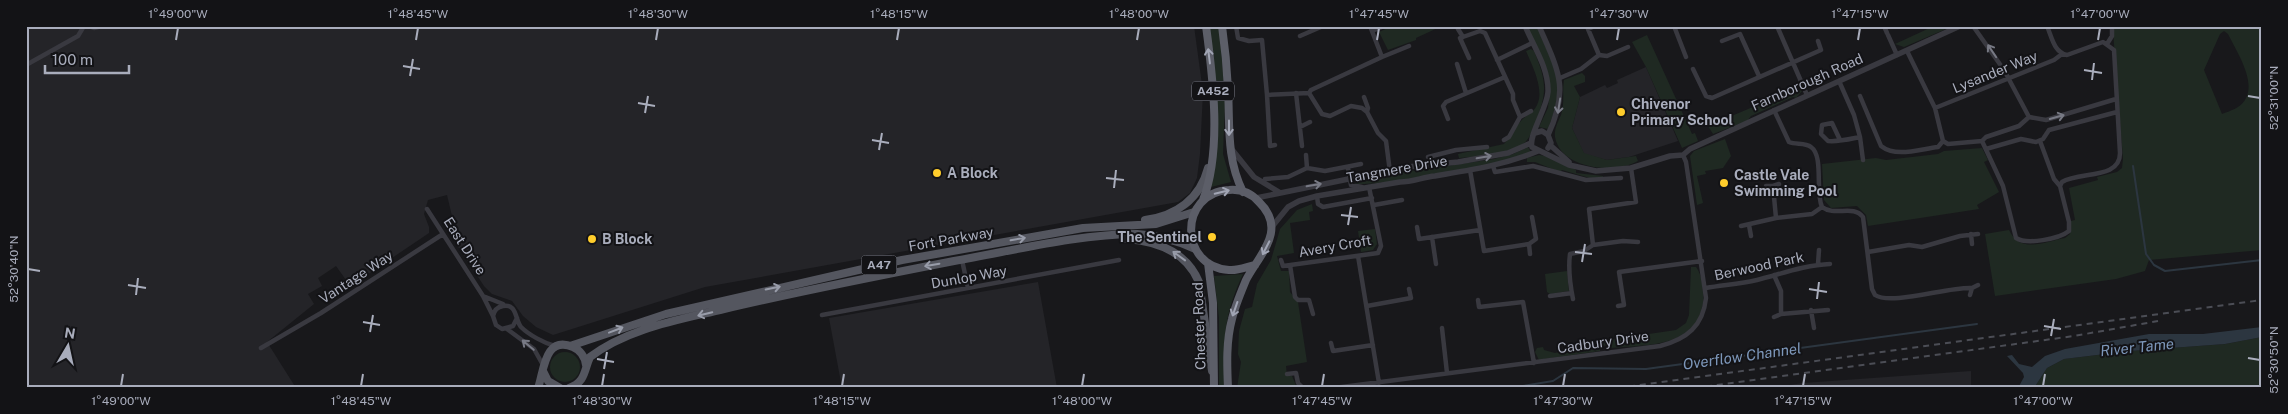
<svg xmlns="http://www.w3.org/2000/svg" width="2288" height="414" font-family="'Public Sans',sans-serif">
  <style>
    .built { fill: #242428 }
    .green { fill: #1f2922; fill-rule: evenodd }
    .water { fill: #2c3640 }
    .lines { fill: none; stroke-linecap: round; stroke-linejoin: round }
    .stream { stroke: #2c3640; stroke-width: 2 }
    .minor { stroke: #393940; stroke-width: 4.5 }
    .tertiary { stroke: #393940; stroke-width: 5.5 }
    .primary { stroke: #54565f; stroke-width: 8 }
    .trunk { stroke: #5c5e68; stroke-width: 8 }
    .rail { stroke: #4b4d55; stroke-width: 2; stroke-dasharray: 6 5; stroke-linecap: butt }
    .oneway { stroke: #777984 }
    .oneway2 { stroke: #a1a5b4 }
    .oneway3 { stroke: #989ca9 }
    .ticks { fill: none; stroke: #a9adbc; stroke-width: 2 }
    .poi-dot { fill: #ffcd2c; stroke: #131316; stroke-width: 2 }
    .labels { text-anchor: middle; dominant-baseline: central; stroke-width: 4; stroke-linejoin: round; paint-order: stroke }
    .shield { fill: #131316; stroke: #7c7f8a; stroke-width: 1 }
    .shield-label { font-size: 12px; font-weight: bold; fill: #a9adbc }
    .street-label { font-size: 14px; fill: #a9adbc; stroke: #131316 }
    .poi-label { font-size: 14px; font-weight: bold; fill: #a9adbc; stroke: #131316; text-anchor: start }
    .water-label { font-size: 15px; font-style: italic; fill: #7d97ba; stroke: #131316 }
    .neatline { fill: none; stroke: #a9adbc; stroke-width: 2 }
    .ticks-label { font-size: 12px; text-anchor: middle; fill: #a9adbc }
  </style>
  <rect width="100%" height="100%" fill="#18181b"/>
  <path class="built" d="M26,26H1194L1203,92L1200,154L1197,178L1190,193L1178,202L705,287L553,335L536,327L523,316L512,301L492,294L484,286L449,233L446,221L452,216L447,195L428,200L424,214L429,227V233L355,283L346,280L336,266L318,278L322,286L308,294L314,304L267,342L296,388H26Z
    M1646,67L1678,141L1629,157L1607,160L1584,154L1572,128L1580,97L1605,85L1607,88L1618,83L1617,80Z
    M1038,282L1057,388H842L829,318Z
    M1971,371V388H1770L1803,383Z"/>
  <path class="green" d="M1209,26H1219L1220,33L1225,102L1223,154L1231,182L1211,187L1218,117Z
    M1392,26H1442L1416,38V40L1388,50L1379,32Z
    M1527,26H1537L1558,77V101L1548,129L1539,127L1548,108L1550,85Z
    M1934,26H1953L1904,47L1895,44Z
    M2113,26H2213L2224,28L2229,26H2262V250L2149,260L2145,271L2116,279L1995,296L1985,234L2009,230C2020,254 2044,242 2065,238L2070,234L2071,221L2075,220L2069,188L2098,180L2097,177L2117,172L2122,168L2123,159C2120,115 2115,70 2113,26ZM2224,31L2228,34C2236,51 2257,81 2245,100C2240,108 2230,111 2222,114L2204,70L2220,34Z
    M1647,35L1692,134L1695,133L1698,141L1682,148L1646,67L1632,42Z
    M1531,49L1534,51C1546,80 1548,91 1536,121C1534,128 1529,140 1523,144C1507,156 1479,156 1459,158L1458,154L1504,144C1511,137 1514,128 1521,121C1524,117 1529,115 1533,111C1548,95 1533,68 1526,51Z
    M1582,73L1585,76V82L1574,86L1580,97L1572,128L1584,153L1607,160L1636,156L1638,161C1615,174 1561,170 1555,137C1554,129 1558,122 1561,115C1565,103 1562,92 1564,80Z
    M1800,87L1802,91L1796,98L1793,97L1751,116L1747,121L1713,134L1708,126Z
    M1725,139L1731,156L1723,168L1705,171L1706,174L1697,176L1703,203L1697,205L1690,156L1694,151Z
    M1528,147L1531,152C1523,155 1514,158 1506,161C1486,166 1365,189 1354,183L1411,169L1414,171L1494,159L1513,154Z
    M1982,148L1988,160L1984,162L1999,192L1977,205L1979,209L1868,226L1866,215L1857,206L1831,208L1824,200L1822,164L1876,158L1886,160L1938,154L1944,151Z
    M1539,155C1552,156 1565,164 1576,170V173L1603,176V178L1593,179L1562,170L1560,172L1535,162H1527V158Z
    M1312,204L1313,211L1309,212L1310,220L1290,223L1294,253L1277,256L1281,271H1289L1290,292L1298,302L1307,362L1286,366L1287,376H1292L1297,388H1237L1241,362L1238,354L1239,331L1245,309L1252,307L1257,284L1271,260L1280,229L1297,210Z
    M1375,229L1377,244L1373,250L1361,252L1358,231Z
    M1691,267H1696C1702,275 1702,284 1703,293C1704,301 1703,304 1701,311C1690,348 1642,345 1611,348L1610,345L1600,346V351L1544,359L1539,360L1535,352L1537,348L1543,347L1544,350L1555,353L1608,340L1676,330L1686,323L1689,315Z
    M1567,271L1569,291L1550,294L1547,292L1545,274Z
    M1243,274C1223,317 1223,341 1226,388H1219V318L1214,276Z
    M2262,337V388H2034L2047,368L2064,359L2130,351L2225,344Z
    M550 367a15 15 0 1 1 30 0a15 15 0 1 1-30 0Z"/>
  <path class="water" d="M2262,327V337L2225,344L2130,351L2064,359L2047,368L2034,388H2018L2024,377L2023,373L2007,356L2012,355L2019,364L2032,367L2045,356L2065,349L2149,334H2203Z"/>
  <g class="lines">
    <path class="stream" d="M2133,166L2146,254L2154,265L2165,271L2262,260
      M1510,388L1553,381L1573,368L1646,369L1977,324"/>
    <path class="minor" d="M89,26L94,28L102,26
      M1236,26L1238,38L1249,41L1262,40L1267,95L1309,93L1322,114L1330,116L1351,106L1362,108L1367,112L1378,133L1386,141L1390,172
      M1370,26L1382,57
      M1674,26L1686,57
      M1777,26L1807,95
      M1884,26L1887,33
      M1973,26L2004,70L2029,117
      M1458,29L1463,37
      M1372,31L1384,26
      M1888,35L1897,55
      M1300,36L1323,26
      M1722,41L1740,34L1759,76
      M2107,44L2112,36V26
      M1907,51L1935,108L1943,141L1948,144L1982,141L2003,186L2016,238C2027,245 2059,239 2069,231V222L2060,186L2062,182C2080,171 2120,180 2120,153L2114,50L2103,42L2067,55C2054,52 2052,38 2047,26
      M1599,55L1607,56L1628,47
      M1469,58L1460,38L1480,31L1485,33L1513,94V100L1520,117L1531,111
      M1497,60L1532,43
      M1457,64L1466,93
      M26,65L78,36L84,26
      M1693,69L1706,96L1712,98L1821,50L1818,41
      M1560,78L1581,69L1599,55L1588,29L1595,26
      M1839,81L1854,115L1860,137C1850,139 1839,142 1828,141L1821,134L1822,125L1832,123L1840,140
      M1296,93L1302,146
      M1309,93L1311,90L1382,57L1409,46
      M1267,95L1270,146L1275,145
      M1860,96L1881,146C1896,158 1920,149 1938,147L1943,141
      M1364,97L1368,108L1367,112
      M1935,108L2054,60L2062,54
      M1774,110L1789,142C1796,145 1805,142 1811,147C1824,156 1815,192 1822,207C1835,217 1853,204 1863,217L1872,289L1875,295C1891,306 1950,286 1972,288
      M1448,119L1443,106L1446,102L1505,77
      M1300,127L1310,122
      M1860,137L1863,160
      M1504,140L1509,137L1520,117
      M1982,141L1986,137L2019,126L2029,117L2046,120L2116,99
      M2040,141L2054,179L2060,186
      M1986,149L2021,139L2036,142L2043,139L2049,130L2117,112
      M1306,155L1307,168
      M1428,157L1456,150L1487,147
      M1493,166L1495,172L1533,166L1586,180L1621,178
      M1348,168L1351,185L1362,187
      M1470,170L1484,251L1529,244L1530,254
      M1265,179L1288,177L1307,168L1325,171L1361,164
      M1766,186H1773L1779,184
      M1773,186L1776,218
      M1317,196L1318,204L1323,207L1372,198
      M1374,205L1402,200
      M427,209L483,296L493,316
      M1749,225L1751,236
      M1741,226L1776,218L1812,214L1822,207
      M1417,227L1419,239L1480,230
      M1971,234L1972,244
      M1432,237L1436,264
      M1529,244L1536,239L1532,217
      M1593,245L1589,209L1636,202L1631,168
      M1868,252L1909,245L1922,247L1960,236L1978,234
      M1358,256L1379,383
      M962,260L968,288
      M1281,260L1283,266L1378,253L1381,246L1369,187
      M1818,264L1819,250
      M1290,265L1295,297L1298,300H1309L1313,314
      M1774,275L1781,291V314
      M1706,288C1723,285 1740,284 1757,280C1781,274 1805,265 1830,264
      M1970,295L1972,288L1978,285
      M483,296L503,304
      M1550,296L1572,293
      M1573,299C1570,284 1568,269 1570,254L1584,251L1593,245L1623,241L1638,242
      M1478,300L1479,307L1523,302L1534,363
      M1367,306L1411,298L1409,289
      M1618,306L1624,305L1619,272L1702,261
      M1811,310L1814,328
      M822,315L1119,260
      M1774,317L1781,314L1828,310
      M517,318L513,326L502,329L496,325L493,316C494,311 497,307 503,306C517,303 515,320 521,327C529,335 544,343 555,346
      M1442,328L1447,373
      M507,329L534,349L543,365
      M1331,343L1333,351L1373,345
      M261,348L321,313L443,234
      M1287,374L1296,373L1298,383L1303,388
      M1334,388L1660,346C1687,339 1703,326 1706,298L1686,162L1683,155"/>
    <path class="tertiary" d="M1525,26C1534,47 1549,69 1548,92C1547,108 1528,136 1532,147L1569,165L1596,171L1631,168L1670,156L1683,155L1690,149L1960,26
      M1539,26C1558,70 1570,88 1548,135
      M1535,133L1542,131L1548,135L1551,143L1548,148
      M1550,145L1569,162
      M1230,147L1254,177L1279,192
      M1256,198L1407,167L1458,162L1508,153L1531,143
      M1271,228L1288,207L1299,201L1317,196L1400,182C1413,182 1423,177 1435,176C1470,170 1505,165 1538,151"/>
    <path class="primary" d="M1145,220C1176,216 1200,199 1208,168
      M1126,239C1157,241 1186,251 1199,282L1212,371
      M570,346L666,314L902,260L1083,228L1156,224L1194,212
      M543,371L548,381L560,388
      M538,388C544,372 544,335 573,347C580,350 585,357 586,365
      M569,388C586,382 584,370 590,357C628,328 679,320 724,309C800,291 877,276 954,261C1012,251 1078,234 1137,234C1158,235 1176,240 1195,249"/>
    <path class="trunk" d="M1222,26C1225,47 1227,68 1228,89C1230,125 1226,158 1243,192
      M1203,200C1222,151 1213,78 1206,26
      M1208,263L1213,303L1214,388
      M1228,388C1227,365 1226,341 1232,319C1235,306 1241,292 1246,280C1259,255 1288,230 1259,202C1251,193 1241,189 1229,190C1178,193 1179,267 1229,270C1238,271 1246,267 1255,265"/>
    <path class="rail" d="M1618,388L2262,300
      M1695,388L2074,336L2158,321"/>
  </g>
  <defs><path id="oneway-shaft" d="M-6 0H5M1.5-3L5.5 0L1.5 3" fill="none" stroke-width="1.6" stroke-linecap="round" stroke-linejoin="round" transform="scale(1.25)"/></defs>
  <g class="oneway">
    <use href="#oneway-shaft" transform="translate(1992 51) rotate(-124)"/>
    <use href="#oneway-shaft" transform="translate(1559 106) rotate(99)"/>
    <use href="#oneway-shaft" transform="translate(2057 117) rotate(-16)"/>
    <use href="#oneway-shaft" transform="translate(1484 157) rotate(-10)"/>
    <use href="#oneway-shaft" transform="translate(1314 185) rotate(-10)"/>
    <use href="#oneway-shaft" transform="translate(528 345) rotate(-140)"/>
  </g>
  <g class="oneway2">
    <use href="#oneway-shaft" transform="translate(1209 56) rotate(-97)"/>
    <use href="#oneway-shaft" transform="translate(1229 128) rotate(90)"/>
    <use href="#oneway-shaft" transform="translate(1222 192) rotate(-13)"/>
    <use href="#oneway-shaft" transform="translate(1266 248) rotate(117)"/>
    <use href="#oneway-shaft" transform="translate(1235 309) rotate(109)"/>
  </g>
  <g class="oneway3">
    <use href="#oneway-shaft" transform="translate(1018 239) rotate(-10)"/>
    <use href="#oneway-shaft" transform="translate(1179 256) rotate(-144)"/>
    <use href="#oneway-shaft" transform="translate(932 265) rotate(170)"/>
    <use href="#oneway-shaft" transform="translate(773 288) rotate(-12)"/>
    <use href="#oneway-shaft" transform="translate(705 314) rotate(166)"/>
    <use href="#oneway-shaft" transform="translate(616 330) rotate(-21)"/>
  </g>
  <path class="ticks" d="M176,40L178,28M416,40L418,28M656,40L658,28M897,40L899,28M1137,40L1139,28M1377,40L1379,28M1617,40L1619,28M1858,40L1860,28M2098,40L2100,28M403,66L420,69M2084,70L2102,73M410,76L413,59M2092,80L2094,63M2248,96L2260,98M638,103L655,106M645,113L648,96M872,140L889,143M879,150L882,133M1106,178L1124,180M1114,188L1116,170M1341,215L1358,217M1348,225L1351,207M1575,252L1592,254M1582,262L1585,244M28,269L40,271M128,285L146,288M1809,289L1827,292M136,295L138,278M1817,299L1819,282M363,322L380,325M2044,326L2061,329M370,332L373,315M2051,336L2054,319M2248,358L2260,360M597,359L614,362M604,369L607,352M121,386L123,374M361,386L363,374M602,386L604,374M842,386L844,374M1082,386L1084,374M1322,386L1324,374M1563,386L1565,374M1803,386L1805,374M2043,386L2045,374"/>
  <g class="poi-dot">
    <circle cx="1621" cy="112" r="5"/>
    <circle cx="937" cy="173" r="5"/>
    <circle cx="1724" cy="183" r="5"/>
    <circle cx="1212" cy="237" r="5"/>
    <circle cx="592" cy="239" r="5"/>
  </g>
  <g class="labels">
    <g class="shield">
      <rect x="1192" y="81.5" width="42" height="19" rx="4"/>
      <rect x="861.5" y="255.5" width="35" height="19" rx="4"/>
    </g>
    <g class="shield-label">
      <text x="1213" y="91">A452</text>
      <text x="879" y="265">A47</text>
    </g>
    <g class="street-label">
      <text transform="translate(1995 72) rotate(-22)">Lysander Way</text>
      <text transform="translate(1807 82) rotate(-24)">Farnborough Road</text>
      <text transform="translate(1397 169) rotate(-10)">Tangmere Drive</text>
      <text transform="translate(951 239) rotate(-10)">Fort Parkway</text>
      <text transform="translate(465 246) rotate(57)">East Drive</text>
      <text transform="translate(1335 246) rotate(-10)">Avery Croft</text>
      <text transform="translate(1759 266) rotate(-12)">Berwood Park</text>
      <text transform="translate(356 277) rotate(-33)">Vantage Way</text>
      <text transform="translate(969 277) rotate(-10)">Dunlop Way</text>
      <text transform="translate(1199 326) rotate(-92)">Chester Road</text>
      <text transform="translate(1603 342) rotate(-8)">Cadbury Drive</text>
    </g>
    <g class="poi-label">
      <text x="1631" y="104">Chivenor<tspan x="1631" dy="16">Primary School</tspan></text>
      <text x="947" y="173">A Block</text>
      <text x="1734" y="175">Castle Vale<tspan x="1734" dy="16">Swimming Pool</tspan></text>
      <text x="1202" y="237" text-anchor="end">The Sentinel</text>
      <text x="602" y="239">B Block</text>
    </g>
    <g class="water-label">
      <text transform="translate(2137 347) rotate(-6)">River Tame</text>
      <text transform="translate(1742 356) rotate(-8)">Overflow Channel</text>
    </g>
  </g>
  <rect width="2288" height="414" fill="none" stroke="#131316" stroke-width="55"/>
  <g transform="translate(68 346) rotate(9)" stroke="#131316" stroke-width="4" paint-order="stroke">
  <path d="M0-4L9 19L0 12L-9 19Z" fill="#a9adbc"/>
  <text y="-8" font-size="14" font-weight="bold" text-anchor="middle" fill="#a9adbc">N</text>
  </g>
  <path d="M45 65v8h84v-8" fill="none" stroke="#a9adbc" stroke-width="2.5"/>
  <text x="52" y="65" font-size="15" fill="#a9adbc" stroke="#131316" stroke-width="4" paint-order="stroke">100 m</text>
  <rect x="28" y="28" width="2232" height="358" class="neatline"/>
  <g class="ticks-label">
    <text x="178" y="18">1°49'00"W</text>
    <text x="418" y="18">1°48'45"W</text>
    <text x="658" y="18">1°48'30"W</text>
    <text x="899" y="18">1°48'15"W</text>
    <text x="1139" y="18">1°48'00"W</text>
    <text x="1379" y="18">1°47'45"W</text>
    <text x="1619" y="18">1°47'30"W</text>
    <text x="1860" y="18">1°47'15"W</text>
    <text x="2100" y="18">1°47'00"W</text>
    <text transform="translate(2274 98) rotate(-90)" y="4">52°31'00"N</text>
    <text transform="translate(14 269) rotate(-90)" y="4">52°30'40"N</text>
    <text transform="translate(2274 360) rotate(-90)" y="4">52°30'50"N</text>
    <text x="121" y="405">1°49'00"W</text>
    <text x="361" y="405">1°48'45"W</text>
    <text x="602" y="405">1°48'30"W</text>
    <text x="842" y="405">1°48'15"W</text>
    <text x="1082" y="405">1°48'00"W</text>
    <text x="1322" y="405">1°47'45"W</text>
    <text x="1563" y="405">1°47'30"W</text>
    <text x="1803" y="405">1°47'15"W</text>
    <text x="2043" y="405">1°47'00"W</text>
  </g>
</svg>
